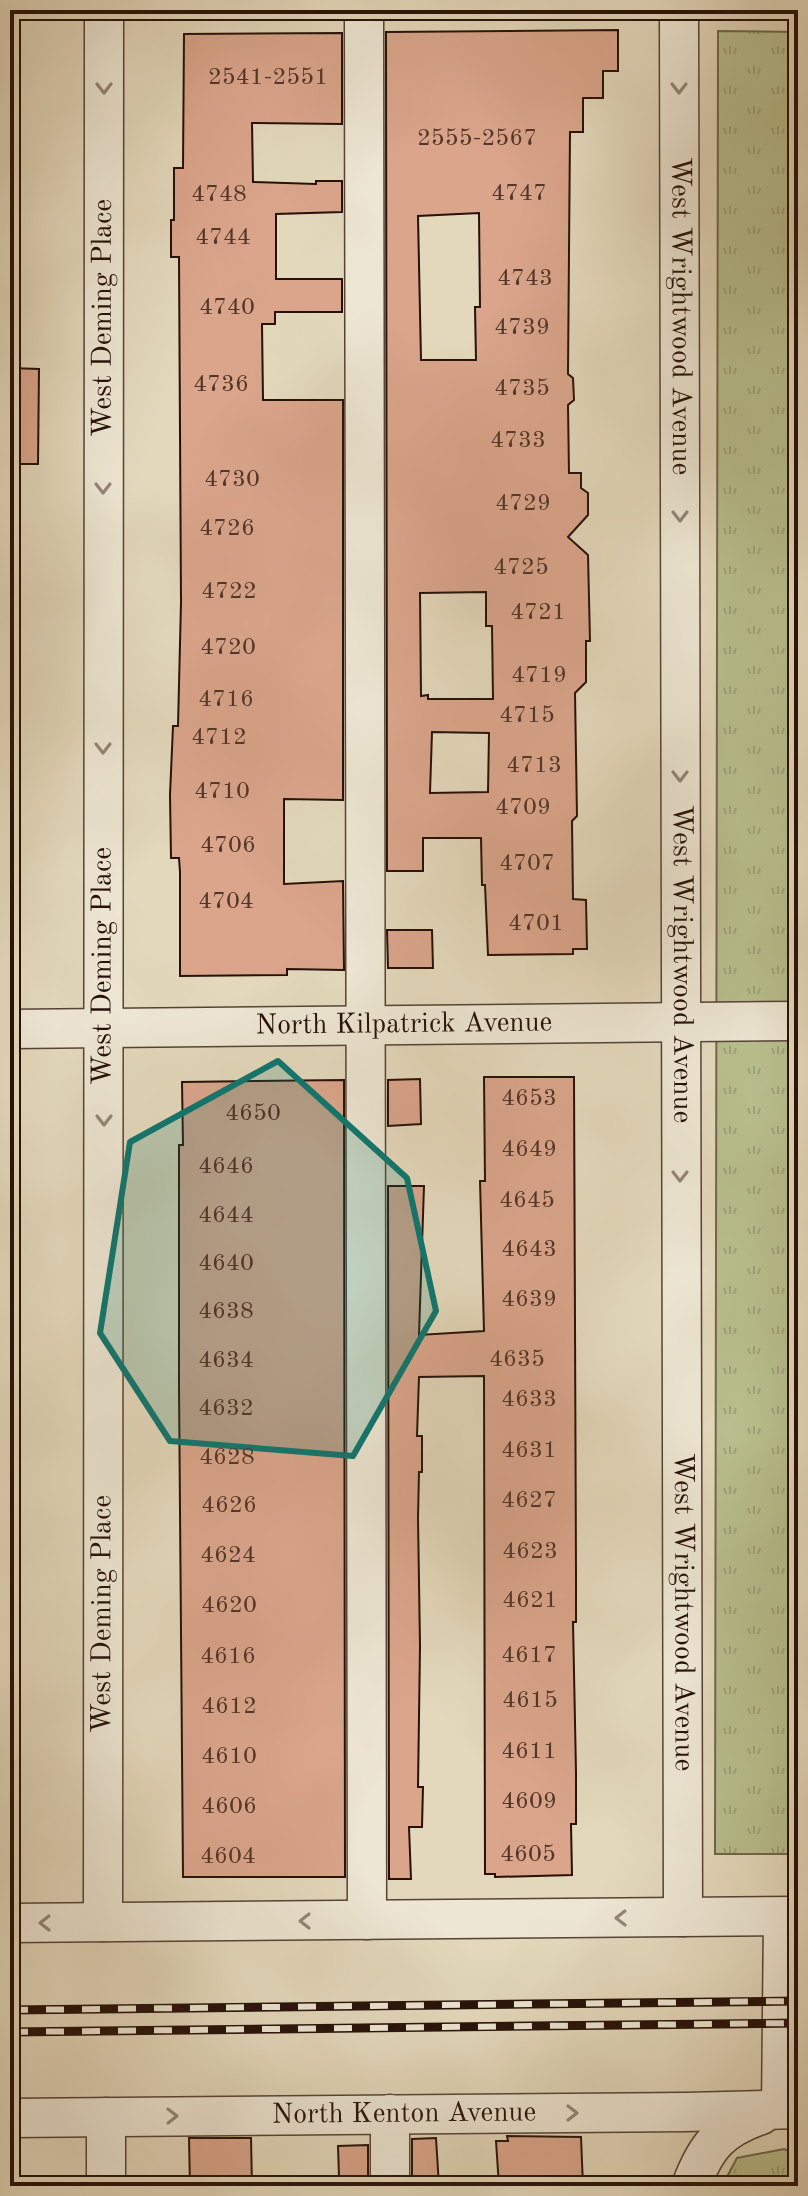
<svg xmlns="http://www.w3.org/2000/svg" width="808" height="2196" font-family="'Old Standard TT',serif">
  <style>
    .grass { fill: url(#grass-tufts); stroke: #6f684b; stroke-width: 2 }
    .building { fill: #daa58b; stroke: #261109; stroke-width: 2; fill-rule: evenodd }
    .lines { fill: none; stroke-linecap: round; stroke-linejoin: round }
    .minor-casing { stroke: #554336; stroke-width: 41 }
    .minor { stroke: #ede6d3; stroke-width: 38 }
    .rail-casing { stroke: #261109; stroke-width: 9 }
    .rail { stroke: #ede6d3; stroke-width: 6; stroke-dasharray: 18; stroke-linecap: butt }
    .oneway { stroke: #938678 }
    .marked { fill: #0f766e; fill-opacity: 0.2; stroke: #0f766e; stroke-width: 6; stroke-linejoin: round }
    .labels { text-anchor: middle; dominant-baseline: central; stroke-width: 6; stroke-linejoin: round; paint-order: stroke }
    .number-label { font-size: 24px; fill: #53362a }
    .street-label { font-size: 28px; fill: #261109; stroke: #ede6d3 }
  </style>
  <defs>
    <pattern id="grass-tufts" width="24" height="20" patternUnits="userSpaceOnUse" patternTransform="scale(2)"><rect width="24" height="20" fill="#b8be8d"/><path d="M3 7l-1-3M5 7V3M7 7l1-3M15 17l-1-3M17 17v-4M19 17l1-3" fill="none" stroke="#9ea278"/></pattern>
  </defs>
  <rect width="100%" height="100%" fill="#e3d8bb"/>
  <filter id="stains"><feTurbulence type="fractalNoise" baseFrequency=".0025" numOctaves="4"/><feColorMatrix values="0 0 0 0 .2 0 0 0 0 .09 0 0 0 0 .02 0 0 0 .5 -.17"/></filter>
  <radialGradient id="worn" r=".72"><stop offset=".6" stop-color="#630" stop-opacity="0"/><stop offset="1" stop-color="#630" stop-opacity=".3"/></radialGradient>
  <path class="grass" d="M718,31L798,32V1854H715Z
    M784,2149L798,2155V2186H722L737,2158Z"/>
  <path class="building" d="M618,30V71H603V98H583V132H570L568,374L573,378L574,400L568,405L569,473H581V488L588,493V515L568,537L588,555L590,641H586V682L575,693L577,816L572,821L573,899L586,900L587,949H573V954L488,955L485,885H482L481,838H423V871H387L386,32ZM479,213L480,307H475L476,360H421L418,216ZM486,592V626H492L493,699H428V695L421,696L420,593ZM432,732L489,733L488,792L430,793Z
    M342,33V124L252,123L253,182L316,184V181H342V212L276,214V279H342V312H275V324H262L263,400H343V800L284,799V884L343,881L344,970L287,969V975L180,976V872L179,858H171L170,795L173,726H178L181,603L179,257H171V220H174V168H183L184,34Z
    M10,368L39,369L38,464H10Z
    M387,930H432L433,968H388Z
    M484,1077H574L576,1573V1622H573L576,1772V1824H571L572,1875L495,1877V1874H485L484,1376L419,1377L417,1436H422V1472H419L418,1518L420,1646L418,1787H423L422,1827H409L411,1879H389L388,1186H424L419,1335L484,1331L480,1181H485Z
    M420,1079L421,1124L388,1126V1080Z
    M344,1080L345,1877H183L179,1387V1145H183L182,1082Z
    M507,2136L581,2137L583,2186H499L496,2141H508Z
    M189,2138H251L252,2186H190Z
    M436,2138L439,2186H412V2139Z
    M368,2145V2176L339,2177L338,2146Z"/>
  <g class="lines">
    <g class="minor-casing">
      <g id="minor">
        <path d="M364,10L367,1920"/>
        <path id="s1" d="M679,10L683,1917"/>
        <path id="s2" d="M10,1029L798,1021"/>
        <path id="s3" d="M103,1922L104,10"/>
        <path d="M10,1923L798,1916"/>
        <path d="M781,2109L783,1917"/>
        <path id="s4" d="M10,2118L686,2112L798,2109"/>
        <path d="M106,2186V2117"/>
        <path d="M390,2186V2114"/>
        <path d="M691,2186C706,2146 720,2129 761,2115"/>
      </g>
    </g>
    <use href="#minor" class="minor"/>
    <g class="rail-casing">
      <path id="rail" d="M10,2010L798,2001
        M10,2032L798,2023"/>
    </g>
    <use href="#rail" class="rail"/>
  </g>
  <defs><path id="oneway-chevron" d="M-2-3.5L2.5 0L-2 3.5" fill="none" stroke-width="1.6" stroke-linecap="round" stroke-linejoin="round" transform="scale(2)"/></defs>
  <g class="oneway">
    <use href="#oneway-chevron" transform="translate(104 88) rotate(90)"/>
    <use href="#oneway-chevron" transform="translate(679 88) rotate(90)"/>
    <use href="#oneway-chevron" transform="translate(103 488) rotate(90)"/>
    <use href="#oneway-chevron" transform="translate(680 516) rotate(90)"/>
    <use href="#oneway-chevron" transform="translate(103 748) rotate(90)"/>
    <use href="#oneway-chevron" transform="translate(680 776) rotate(90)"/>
    <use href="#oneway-chevron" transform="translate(104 1120) rotate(90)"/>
    <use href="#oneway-chevron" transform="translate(680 1176) rotate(90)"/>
    <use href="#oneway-chevron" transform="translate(621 1918) rotate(179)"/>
    <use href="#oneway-chevron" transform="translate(305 1921) rotate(180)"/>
    <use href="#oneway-chevron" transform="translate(45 1923) rotate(179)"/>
    <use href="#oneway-chevron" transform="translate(572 2113)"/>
    <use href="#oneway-chevron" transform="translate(172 2116) rotate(-1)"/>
  </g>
  <path class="marked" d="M278,1061L407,1178L436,1311L353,1456L170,1441L100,1333L130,1142Z"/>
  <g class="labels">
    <g class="number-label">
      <text x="268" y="78">2541-2551</text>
      <text x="477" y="139">2555-2567</text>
      <text x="519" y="194">4747</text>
      <text x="219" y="195">4748</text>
      <text x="223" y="238">4744</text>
      <text x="525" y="279">4743</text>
      <text x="227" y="308">4740</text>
      <text x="522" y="328">4739</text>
      <text x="221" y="385">4736</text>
      <text x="522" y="389">4735</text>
      <text x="518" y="441">4733</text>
      <text x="232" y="480">4730</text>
      <text x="523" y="504">4729</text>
      <text x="227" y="529">4726</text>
      <text x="521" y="568">4725</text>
      <text x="229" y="592">4722</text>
      <text x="538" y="613">4721</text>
      <text x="228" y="648">4720</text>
      <text x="539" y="676">4719</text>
      <text x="226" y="700">4716</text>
      <text x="527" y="716">4715</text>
      <text x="219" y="738">4712</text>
      <text x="534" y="766">4713</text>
      <text x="222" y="792">4710</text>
      <text x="523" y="808">4709</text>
      <text x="228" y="846">4706</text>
      <text x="527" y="864">4707</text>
      <text x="226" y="902">4704</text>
      <text x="536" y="924">4701</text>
      <text x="529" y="1099">4653</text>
      <text x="253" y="1114">4650</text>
      <text x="529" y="1150">4649</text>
      <text x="226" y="1167">4646</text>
      <text x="527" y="1201">4645</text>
      <text x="226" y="1216">4644</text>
      <text x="529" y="1250">4643</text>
      <text x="226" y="1264">4640</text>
      <text x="529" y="1300">4639</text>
      <text x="226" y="1312">4638</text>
      <text x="517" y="1360">4635</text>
      <text x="226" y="1361">4634</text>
      <text x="529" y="1400">4633</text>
      <text x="226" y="1409">4632</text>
      <text x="529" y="1451">4631</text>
      <text x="227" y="1458">4628</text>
      <text x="529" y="1501">4627</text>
      <text x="229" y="1506">4626</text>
      <text x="530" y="1552">4623</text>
      <text x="228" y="1556">4624</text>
      <text x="530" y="1601">4621</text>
      <text x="229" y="1606">4620</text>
      <text x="529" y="1656">4617</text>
      <text x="228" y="1657">4616</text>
      <text x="530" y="1701">4615</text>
      <text x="229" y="1707">4612</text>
      <text x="529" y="1752">4611</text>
      <text x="229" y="1757">4610</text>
      <text x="529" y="1802">4609</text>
      <text x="229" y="1807">4606</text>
      <text x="528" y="1855">4605</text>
      <text x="228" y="1857">4604</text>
    </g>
    <g class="street-label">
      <text stroke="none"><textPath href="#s1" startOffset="306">West Wrightwood Avenue</textPath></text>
      <text stroke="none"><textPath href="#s3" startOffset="1604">West Deming Place</textPath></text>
      <text stroke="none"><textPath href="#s1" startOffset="954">West Wrightwood Avenue</textPath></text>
      <text stroke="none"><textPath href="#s3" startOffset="956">West Deming Place</textPath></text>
      <text stroke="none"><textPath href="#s2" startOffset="394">North Kilpatrick Avenue</textPath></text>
      <text stroke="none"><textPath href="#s1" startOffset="1602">West Wrightwood Avenue</textPath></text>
      <text stroke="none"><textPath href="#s3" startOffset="308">West Deming Place</textPath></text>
      <text stroke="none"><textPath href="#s4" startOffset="394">North Kenton Avenue</textPath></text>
    </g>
  </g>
  <rect width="808" height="2196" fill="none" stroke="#e3d8bb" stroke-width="40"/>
  <rect x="12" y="12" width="784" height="2172" fill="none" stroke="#261109" stroke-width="4"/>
  <rect x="20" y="20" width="768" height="2156" fill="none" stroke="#261109" stroke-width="2"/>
  <rect width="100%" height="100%" filter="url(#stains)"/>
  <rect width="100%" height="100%" fill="url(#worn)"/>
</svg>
